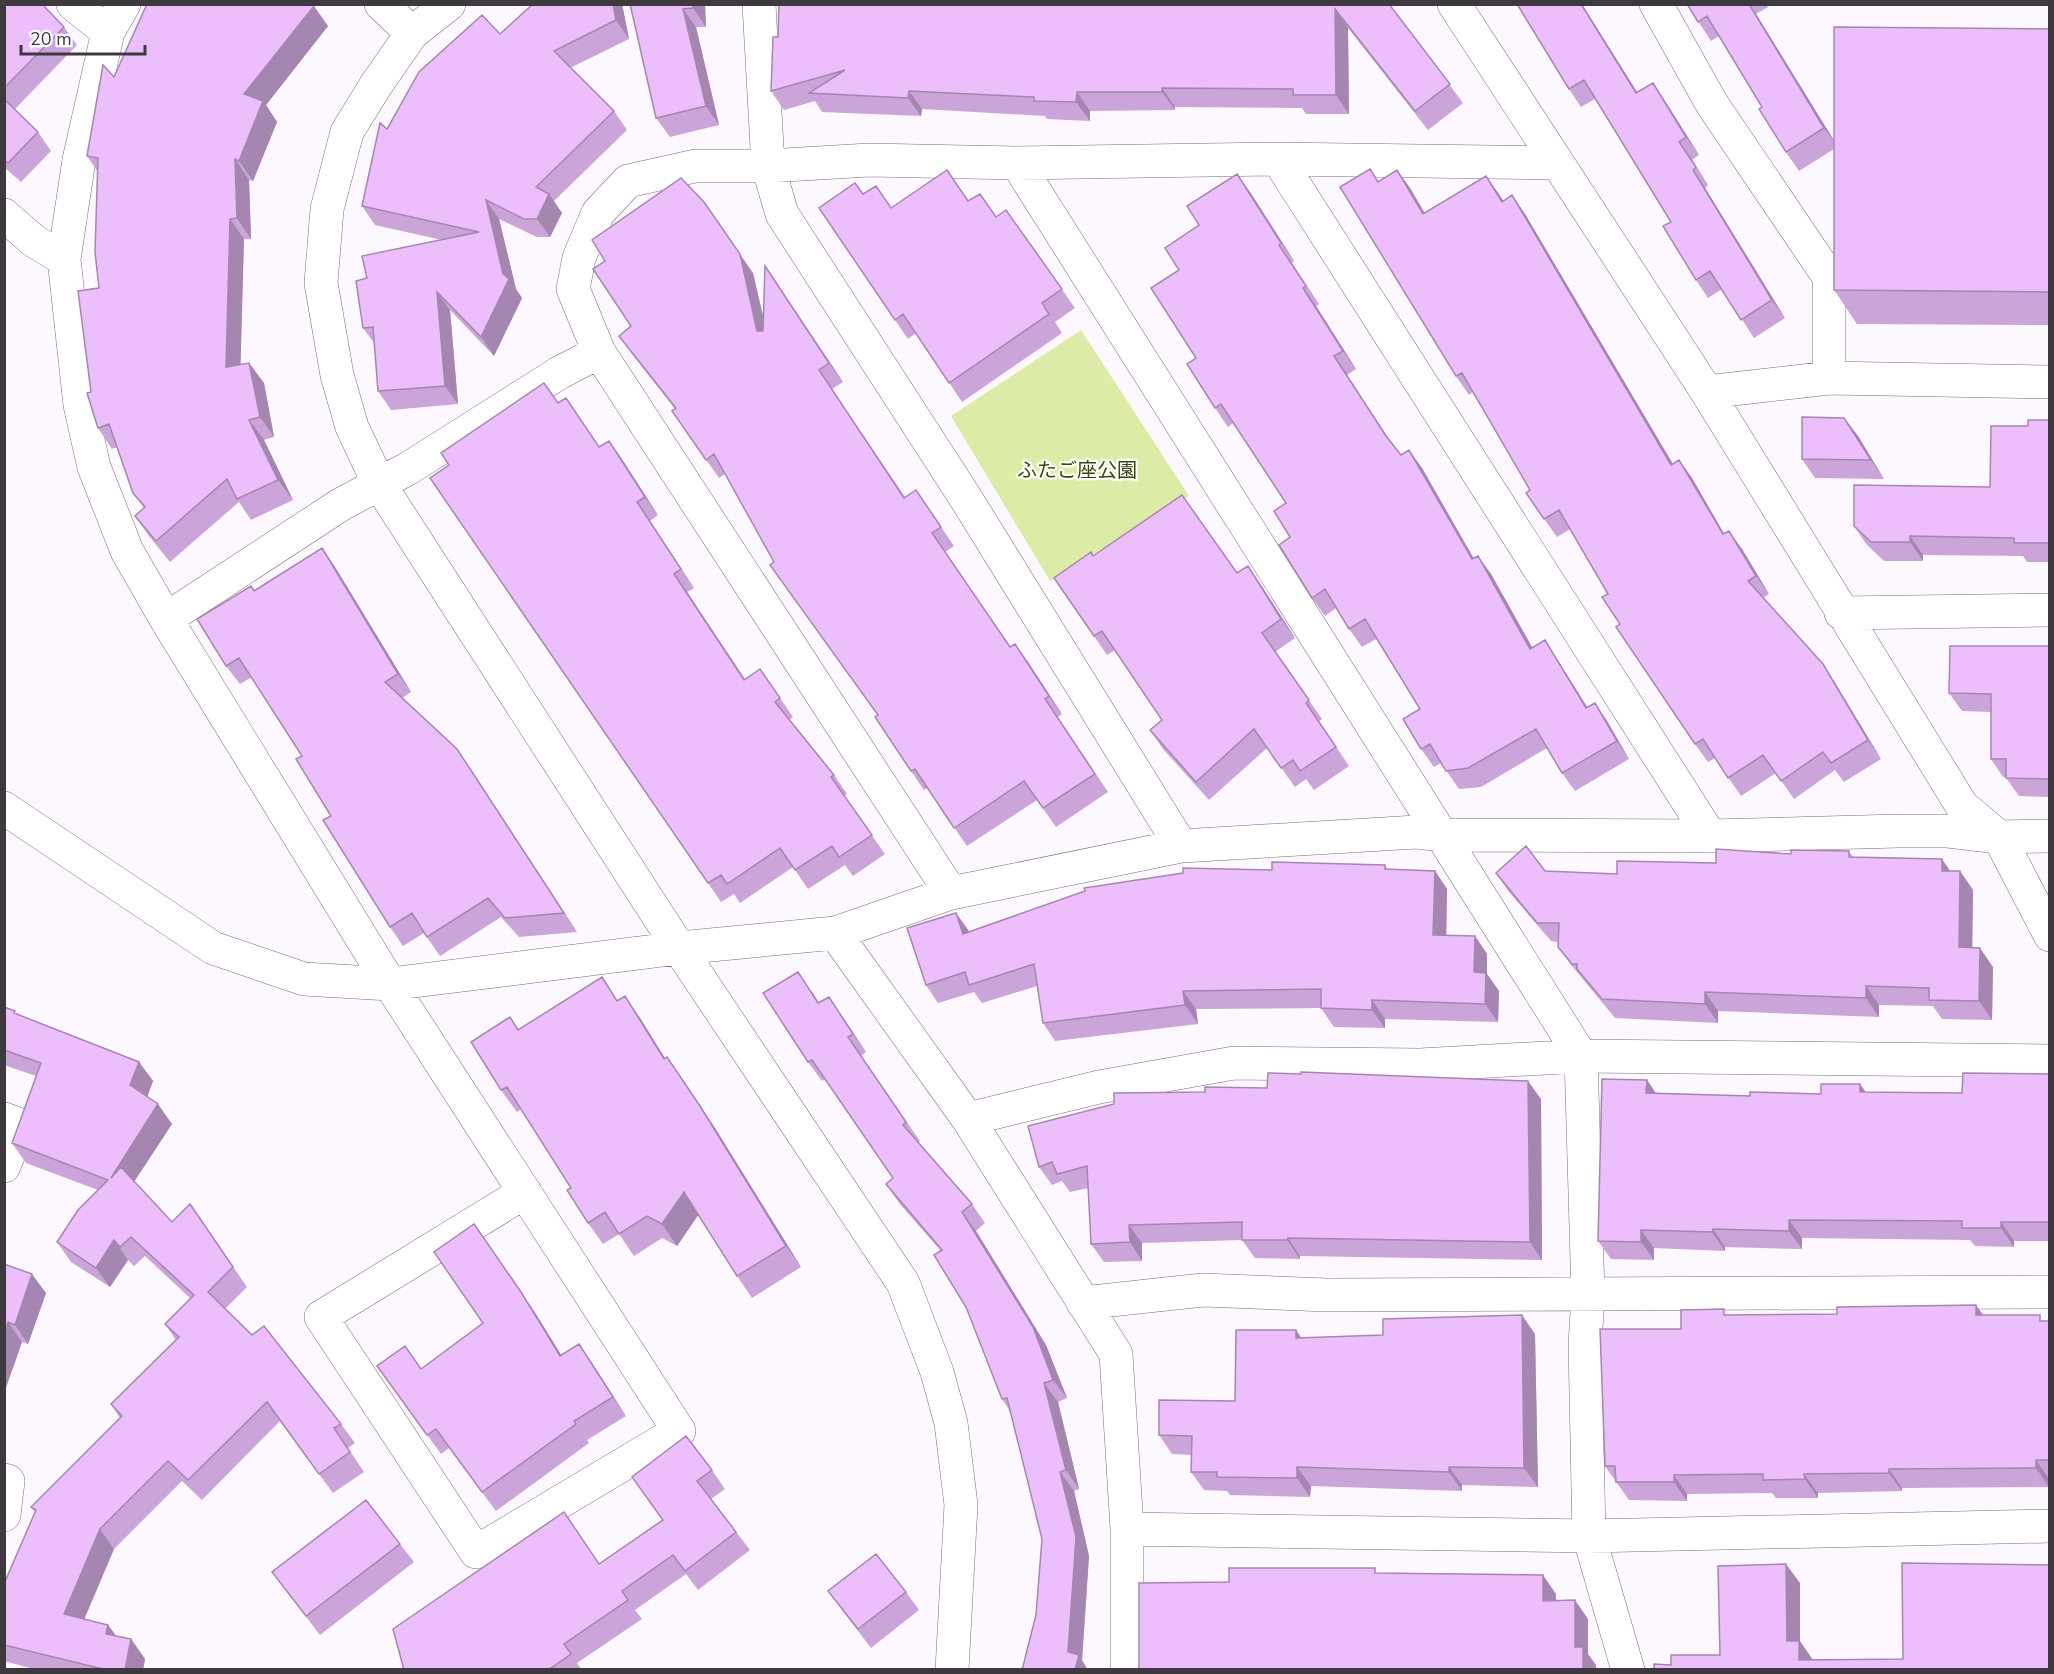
<svg xmlns="http://www.w3.org/2000/svg" width="2054" height="1674" font-family="'Nunito Sans','Noto Sans JP',sans-serif">
  <style>
    .green { fill: #dceca6 }
    .lines { fill: none; stroke-linecap: round; stroke-linejoin: round }
    .minor-casing { stroke: #786d7b; stroke-width: 34 }
    .minor { stroke: #fff; stroke-width: 33 }
    .wall { fill: #cba4d9 }
    .shaded-wall { fill: #a586b0 }
    .building { fill: #ecbffc; stroke: #a586b0; stroke-width: 1.5 }
    .labels { text-anchor: middle; dominant-baseline: central; stroke-width: 4.5; stroke-linejoin: round; paint-order: stroke }
    .park-label { font-size: 20px; fill: #3c4510; stroke: #fff }
  </style>
  <rect width="100%" height="100%" fill="#fdf8ff"/>
  <path class="green" d="M1081,330L1189,496L1050,581L951,416Z"/>
  <g class="lines">
    <g class="minor-casing">
      <path id="minor" d="M73,4L108,32
        M124,4L108,32L79,160L64,259L80,405L94,467L127,551L166,619L390,984L679,1431L476,1552L321,1317L525,1192
        M381,4L412,33
        M449,4L412,33L376,85L347,132L327,209L321,283L337,375L352,427L378,482L679,948L903,1283L937,1372L951,1423L961,1505L952,1670
        M759,4L768,166L782,214L965,497L1181,846
        M1454,4L1707,392L1962,806L1999,837L2050,935
        M1656,4L1712,104L1829,277V378
        M1278,159L1710,836
        M1017,163L1581,1056L1588,1295L1585,1345L1589,1536L1628,1670
        M4,215L34,241L64,259
        M1707,392L1829,378L2050,382
        M1841,613L2050,610
        M166,619L340,505L409,468L559,373L599,352
        M4,808L213,948L304,979L390,984L679,948L835,933L951,893L1181,846L1417,832L1442,835L1710,836L1898,831H1948L1999,837L2050,836
        M951,893L599,352L573,289L579,258L598,213L628,181L695,166H768L869,160L1017,163L1278,159L1557,163
        M835,933L968,1119L1116,1354L1127,1529L1589,1536L2050,1526
        M4,1119L20,1125L4,1166
        M968,1119L1099,1087L1234,1063L1420,1065L1581,1056L2050,1061
        M1083,1303L1203,1290L1327,1295L2050,1292
        M4,1480L8,1481L4,1515
        M1127,1529V1670"/>
    </g>
    <use href="#minor" class="minor"/>
  </g>
  <path class="wall" d="M4,4L64,27L77,45L15,109L38,132L51,151L21,182L4,167Z
    M622,4L629,39L570,68L614,111L627,130L554,201L562,213L550,237H537L499,219L516,289L522,298L494,356L450,310L458,404L391,410L378,391L375,344L363,328L367,278L442,240L375,225L362,206L387,129L500,34Z
    M630,4H705L706,27H696L719,125L670,137L656,118Z
    M1389,4L1463,103L1428,130L1348,28L1349,114H1306L1302,108L1175,107V110L1090,111V121L1047,119L1045,116L922,109L921,116L822,112L815,101L784,110L771,91L773,37Z
    M1517,4L1637,92L1653,83L1665,101L1699,155L1692,160L1708,185L1705,188L1785,318L1754,338L1722,289L1708,298L1696,280L1671,222L1595,99L1581,107L1569,89Z
    M1687,4H1767L1768,7L1756,14L1834,141L2049,29V325L1857,324L1834,290V149L1799,171L1786,152L1762,107L1719,36L1711,41Z
    M328,26L266,105L277,122L253,181L249,180L251,239H244L240,364L249,363L264,383L274,437L264,440L293,500L251,520L239,502L170,562L149,536L135,516L144,508L133,493L117,447L112,449L98,428L91,392L99,288L98,172L87,156L114,77Z
    M1397,170L1410,188L1424,213L1486,176L1503,201L1512,195L1525,214L1673,464L1679,460L1692,478L1724,534L1742,549L1769,594L1763,598L1835,683L1881,759L1844,782L1835,770L1794,799L1776,773L1741,796L1715,758L1708,762L1695,744L1620,624L1608,594L1570,529L1557,537L1526,493L1530,490L1473,392L1469,395L1456,376L1379,181Z
    M1250,192L1294,261L1292,263L1319,304L1316,306L1356,369L1347,375L1393,445L1401,455L1422,468L1473,558L1491,574L1532,647L1557,659L1587,707L1607,721L1629,759L1575,791L1562,773L1547,748L1481,787L1459,789L1441,763L1434,767L1421,749L1420,709L1376,639L1362,647L1349,629L1336,608L1325,616L1312,598L1290,537L1286,503L1233,423L1228,427L1215,408L1196,358L1179,270Z
    M863,194L891,208L968,201L996,217L1006,210L1075,308L1055,322L1062,333L962,402L916,333L908,339L819,208Z
    M765,266L843,382L832,389L905,497L916,490L954,546L945,552L1010,647L1015,644L1028,662L1062,714L1058,717L1108,792L1056,827L1037,800L967,846L927,788L924,790L911,771L878,716L774,562L725,474L719,478L672,411L675,409L632,354L619,336L753,273L763,318Z
    M558,403L599,447L609,441L658,515L650,521L694,588L687,592L745,679L760,669L793,717L789,720L834,775L847,794L844,796L885,854L853,876L845,865L808,889L793,867L740,903L734,894L721,902L430,478Z
    M1844,418L1858,436L1884,479L1815,478L1802,459Z
    M2049,420V562H2027L2023,556L1923,555V561H1884L1867,545L1854,526L1990,487L2028,426Z
    M322,548L335,567L411,692L402,698L470,768L577,932L519,937L501,917L440,956L424,933L403,946L390,927L302,756L252,677L240,684L226,666L254,591Z
    M1093,556L1237,573L1261,585L1295,638L1275,652L1322,719L1319,721L1349,766L1314,790L1306,779L1295,787L1267,748L1209,800L1163,749L1150,730L1162,720L1115,650L1107,655L1054,578Z
    M2049,646V797L2019,796L2006,778V777H2003L1991,759V712L1962,711L1949,693Z
    M1849,851L1853,857L1950,871H1960L1973,890L1972,948L1993,967L1992,1020L1942,1019L1933,1006L1879,1005V1017L1718,1011V1023L1615,1018L1572,966L1558,947V942L1551,941L1509,892L1496,873L1545,871L1617,874L1716,863L1791,854Z
    M1385,865L1388,870L1435,871L1447,889L1446,935L1475,936L1487,954V974L1499,991L1498,1022L1385,1019V1028L1334,1027L1321,1008L1196,1009L1198,1024L1055,1041L1043,1023L1037,986L982,1003L974,992L938,1003L926,985L969,931V932L1272,870Z
    M812,991L819,1003L842,1016L866,1052L861,1056L920,1141L918,1143L972,1204L985,1223L976,1231L1046,1345L1067,1398L1058,1402L1079,1489L1074,1491L1089,1556L1082,1660L1036,1615L1042,1539L1010,1411L1002,1399L966,1307L941,1251L899,1203L886,1184L893,1178L825,1079L822,1081L808,1062Z
    M618,1001L640,1018L665,1058L682,1079L715,1128L801,1267L752,1298L737,1276L698,1215L677,1246L662,1238L634,1256L619,1234L603,1244L588,1223L571,1188L521,1109L517,1112L501,1090L510,1017L518,1030Z
    M4,1007L17,1014L139,1062L153,1081L147,1097L172,1124L134,1182L172,1222L190,1204L247,1287L225,1309L341,1424L355,1443L348,1448L364,1472L333,1493L280,1421L202,1500L182,1481L114,1549L84,1619L108,1625L116,1636L131,1639L145,1659L143,1670H38L4,1661V1584L35,1512L31,1507L120,1418L111,1404L176,1340L165,1324L191,1299L145,1256L134,1266L128,1260L110,1287L71,1262L57,1242L98,1190L26,1163L12,1143L36,1076L4,1065Z
    M2049,1074V1241H2014V1247L1975,1246L1970,1240L1802,1238V1249L1725,1247V1251L1654,1248V1260L1611,1259L1598,1241L1647,1080L1656,1093L1750,1096L1866,1092L1962,1093Z
    M1541,1099L1542,1260L1300,1256V1259L1255,1258L1242,1240L1142,1243V1261L1104,1262L1091,1244L1088,1188L1070,1192L1062,1181L1052,1185L1039,1167L1028,1126Z
    M4,1264L46,1293L28,1344L22,1342L4,1393Z
    M1976,1305L1983,1315L2049,1321V1487L1902,1488V1491L1818,1493V1498H1776L1772,1493L1687,1494V1501L1629,1500L1605,1466L1681,1329L1728,1315L1837,1314Z
    M534,1311L561,1355L592,1363L626,1416L587,1440L589,1443L496,1511L449,1448L441,1454L377,1366L421,1369Z
    M1535,1334L1538,1487L1462,1485V1491L1311,1486L1310,1497L1230,1495L1227,1491L1204,1490L1191,1472L1192,1455L1172,1454L1159,1435L1235,1401L1301,1338Z
    M712,1470L725,1489L711,1499L750,1550L698,1590L686,1574L635,1610L642,1619L577,1663L582,1670H404L599,1564L662,1520L632,1477Z
    M400,1544L414,1562L320,1635L272,1572Z
    M828,1591L906,1592L919,1610L871,1648L842,1610Z"/>
  <path class="shaded-wall" d="M613,4H622L629,39L616,20Z
    M693,4H705L706,27L693,8Z
    M1581,4H1582L1649,111L1636,93Z
    M1749,4L1756,14L1838,147L1824,128Z
    M314,6L328,26L266,105L277,122L253,181L239,161L244,94Z
    M683,9L696,27L719,125L706,106Z
    M1335,9L1348,28L1349,114L1336,95Z
    M1653,83L1665,101L1699,155L1686,137Z
    M1162,88L1175,107V110L1162,92Z
    M909,91L922,109L921,116L908,98Z
    M1077,92L1090,111V121L1076,102Z
    M1679,142L1692,160L1708,185L1696,167Z
    M235,159L249,180L251,239L237,218Z
    M1397,170L1410,188L1436,232L1423,214Z
    M1693,170L1705,188L1785,318L1772,300Z
    M1237,174L1250,192L1294,261L1281,243Z
    M1486,176L1499,194L1515,220L1502,202Z
    M549,194L562,213L550,237L537,219Z
    M1512,195L1525,214L1684,483L1671,465Z
    M486,200L499,219L516,289L522,298L494,356L481,337L503,274Z
    M704,202L753,273L771,350L757,331Z
    M230,219L244,239L240,387L226,367Z
    M765,266L778,285L843,382L829,363Z
    M1303,288L1316,306L1356,369L1343,351Z
    M437,292L450,310L458,404L445,386Z
    M1334,356L1347,375L1399,455L1386,436Z
    M249,363L264,383L274,437L260,417Z
    M1844,418L1858,436L1884,479L1871,460Z
    M249,420L264,440L293,500L278,480Z
    M609,441L622,459L658,515L645,497Z
    M1409,450L1422,468L1485,578L1472,559Z
    M1679,460L1692,478L1735,553L1723,534Z
    M637,502L650,521L694,588L681,569Z
    M1729,531L1742,549L1769,594L1756,576Z
    M1910,536L1923,555V561L1910,542Z
    M322,548L335,567L411,692L398,674Z
    M1478,556L1491,574L1543,667L1530,649Z
    M1248,566L1261,585L1295,638L1281,619Z
    M674,574L687,592L757,698L744,680Z
    M1545,640L1557,659L1599,726L1586,708Z
    M1015,644L1028,662L1062,714L1049,696Z
    M1823,664L1835,683L1881,759L1868,740Z
    M1595,703L1607,721L1629,759L1617,741Z
    M457,749L470,768L577,932L564,913Z
    M1942,859L1955,878L1942,871Z
    M1435,871L1447,889L1446,953L1433,935Z
    M1960,871L1973,890L1972,966L1959,947Z
    M956,913L969,931L976,953L963,934Z
    M1475,936L1487,954V974L1499,991L1498,1022L1485,1004L1474,972Z
    M1980,948L1993,967L1992,1020L1979,1001Z
    M1866,986L1879,1005V1017L1866,998Z
    M1183,991L1196,1009L1198,1024L1185,1005Z
    M1705,992L1718,1011V1023L1705,1004Z
    M625,996L640,1018L679,1081L664,1059Z
    M829,997L842,1016L866,1052L853,1034Z
    M1372,1000L1385,1019V1028L1372,1010Z
    M667,1057L715,1128L801,1267L786,1246Z
    M139,1062L153,1081L144,1105L130,1085Z
    M1647,1080L1659,1098L1646,1093Z
    M1528,1081L1541,1099L1542,1260L1530,1242Z
    M1860,1084L1873,1102L1860,1092Z
    M158,1104L172,1124L124,1197L111,1178Z
    M684,1192L699,1214L677,1246L662,1224Z
    M962,1212L976,1231L1046,1345L1067,1398L1053,1380Z
    M1789,1220L1802,1238V1249L1789,1231Z
    M2001,1222L2014,1241V1247L2001,1228Z
    M474,1224L534,1311L573,1374L560,1356Z
    M1129,1225L1142,1243V1261L1130,1242Z
    M1713,1229L1725,1247V1251L1712,1232Z
    M1641,1230L1654,1248V1260L1641,1242Z
    M1288,1238L1300,1256V1259L1287,1240Z
    M114,1240L128,1260L110,1287L96,1268Z
    M32,1274L46,1293L28,1344L15,1325Z
    M1976,1305L1989,1324L1976,1315Z
    M1522,1315L1535,1334L1538,1487L1524,1468Z
    M8,1322L22,1342L4,1393V1334Z
    M1296,1330L1309,1349L1296,1338Z
    M579,1344L592,1363L626,1416L613,1397Z
    M1044,1383L1058,1402L1079,1489L1066,1470Z
    M2036,1460L2049,1479V1487L2036,1468Z
    M1297,1467L1311,1486L1310,1497L1297,1478Z
    M1449,1467L1462,1485V1491L1449,1472Z
    M1889,1469L1902,1488V1491L1889,1473Z
    M1060,1472L1074,1491L1089,1556L1082,1660L1088,1670H1075L1068,1652Z
    M1804,1474L1818,1493V1498L1805,1479Z
    M1674,1475L1687,1494V1501L1674,1482Z
    M100,1529L114,1549L78,1634L64,1614Z
    M1786,1564L1800,1583V1641L1813,1660L1806,1670L1787,1641Z
    M1543,1575L1556,1594V1620L1543,1601Z
    M1575,1600L1588,1619V1654L1596,1665V1670H1583L1575,1647Z
    M108,1625L122,1644L106,1634Z
    M131,1639L145,1659L143,1670H125Z"/>
  <path class="building" d="M4,4H42L64,27L4,88Z
    M147,4H313L314,6L244,94L263,101L239,161L235,159L237,218L230,219L226,367L249,363L260,417L249,420L278,480L237,499L227,479L156,541L135,516L145,507L133,493L109,424L98,428L87,393L91,392L78,291L99,288L95,252L98,158L87,156L103,65L114,77Z
    M533,4H613L616,20L554,51L614,111L536,187L549,194L537,219H524L486,200L503,274L509,279L481,337L437,292L445,386L378,391L373,327L363,328L356,281L367,278L362,256L479,232L362,206L380,123L387,129L419,72L482,15L500,34Z
    M630,4H693V8L683,9L706,106L656,118Z
    M779,4H1389L1450,84L1415,111L1335,9L1336,95H1293V89L1162,88V92H1077L1076,102L1034,101V97L909,91L908,98L809,93L845,70L771,91L773,37H778Z
    M1517,4H1581L1636,93L1653,83L1686,137L1679,142L1696,167L1693,170L1772,300L1741,320L1710,271L1696,280L1663,226L1671,222L1584,80L1569,89Z
    M1687,4H1749L1824,128L1786,152L1759,109L1762,107L1707,16L1698,22Z
    M1834,27L2049,29V292L1834,290Z
    M4,99L38,132L8,163L4,160Z
    M1370,169L1378,182L1397,170L1423,214L1486,176L1502,202L1512,195L1671,465L1679,460L1723,534L1729,531L1756,576L1748,581L1823,664L1868,740L1831,763L1823,752L1781,781L1763,755L1728,778L1703,739L1695,744L1616,627L1620,624L1602,597L1608,594L1559,510L1544,519L1526,493L1530,490L1462,373L1456,376L1340,187Z
    M947,170L968,201L980,194L996,217L1006,210L1062,289L1042,303L1049,314L949,383L903,314L895,320L819,208L855,183L863,194L876,186L891,208Z
    M1237,174L1281,243L1279,245L1306,286L1303,288L1343,351L1334,356L1386,436L1401,455L1409,450L1472,559L1478,556L1530,649L1545,640L1586,708L1595,703L1617,741L1562,773L1536,729L1468,768L1446,771L1430,744L1421,749L1403,719L1420,709L1365,619L1349,629L1325,589L1312,598L1279,545L1290,537L1274,511L1286,503L1221,404L1215,408L1187,364L1196,358L1151,288L1179,270L1165,248L1199,225L1187,206Z
    M681,178L704,202L740,254L757,331H763L765,266L829,363L819,370L904,498L916,490L941,527L932,533L1010,647L1015,644L1049,696L1045,699L1095,774L1043,808L1024,781L954,828L915,769L911,771L875,717L878,715L770,565L774,562L714,454L706,460L672,411L676,408L619,336L631,326L593,269L605,261L592,240Z
    M544,383L558,403L566,398L599,447L609,441L645,497L637,502L681,569L674,574L744,680L760,669L780,698L775,702L834,775L831,777L872,835L839,857L832,846L795,870L780,848L727,884L721,875L708,883L430,478L449,465L441,453Z
    M1802,417L1844,418L1871,460L1802,459Z
    M2028,420H2049V543H2014V538L1910,536V542H1871L1854,526V485L1990,487L1991,426H2028Z
    M1182,495L1237,573L1248,566L1281,619L1262,633L1309,700L1306,703L1336,747L1300,771L1293,760L1281,768L1254,729L1196,782L1150,730L1162,720L1102,631L1094,636L1054,578L1091,552L1093,556Z
    M322,548L398,674L385,682L457,749L564,913L505,918L488,898L427,937L412,913L390,927L323,820L331,816L296,759L302,756L239,658L226,666L197,619L251,586L254,591Z
    M1950,646H2049V779L2006,778V759H1991V694L1949,693Z
    M1526,846L1545,871L1617,874V861L1716,863V849L1791,854V850L1849,851V857L1942,859V871H1960L1959,947L1980,948L1979,1001L1929,1000V988L1866,986V998L1705,992V1004L1602,999L1577,969V964H1572L1558,947L1559,923H1537L1496,873Z
    M1272,862L1385,865V869L1435,871L1433,935L1475,936L1474,972L1486,973L1485,1004L1372,1000V1010L1321,1008V989L1183,991L1185,1005L1043,1023L1034,964L969,985L965,972L926,985L907,928L956,913L963,934L1085,891L1084,888L1183,873V868L1272,870Z
    M798,972L818,1003L829,997L853,1034L848,1037L906,1122L903,1125L972,1204L962,1212L1033,1327L1053,1380L1044,1383L1066,1470L1060,1472L1076,1537L1068,1652L1079,1655L1075,1670H1022L1036,1615L1042,1539L1007,1398L1002,1399L966,1307L934,1255L942,1250L886,1184L893,1178L812,1060L808,1062L763,993Z
    M602,977L617,1001L625,996L664,1059L667,1057L700,1106L786,1246L737,1276L684,1192L662,1224L647,1216L619,1234L605,1212L588,1223L567,1190L571,1188L507,1087L501,1090L471,1042L510,1017L518,1030Z
    M4,1007L15,1011L14,1013L139,1062L130,1085L158,1104L111,1178L121,1167L172,1222L190,1204L233,1267L208,1292L252,1335L264,1326L341,1424L334,1428L350,1452L319,1474L267,1402L188,1480L168,1461L100,1529L64,1614L108,1625L106,1634L131,1639L125,1670H107L4,1645V1584L36,1510L31,1507L122,1416L111,1404L179,1337L165,1324L194,1295L131,1237L120,1247L114,1240L96,1268L57,1242L78,1210L108,1180L12,1143L41,1063L4,1050Z
    M1301,1072L1528,1081L1530,1242L1288,1238L1287,1240H1242V1222L1129,1225L1130,1242L1091,1244L1087,1166L1057,1174L1052,1162L1039,1167L1028,1126L1114,1104V1093L1205,1092V1087L1267,1088L1268,1073L1301,1074Z
    M1963,1073L2049,1074V1222H2001V1228H1962V1221L1789,1220V1231L1713,1229L1712,1232L1641,1230V1242L1598,1241L1602,1079L1647,1080L1646,1093L1750,1096V1092L1821,1094V1084H1860V1092L1962,1093Z
    M474,1224L521,1292L560,1356L579,1344L613,1397L574,1421L576,1424L482,1492L436,1429L427,1435L377,1366L405,1346L421,1369L483,1323L434,1252Z
    M4,1264L32,1274L15,1325L8,1322L4,1334Z
    M1976,1305V1315H2040V1321H2049V1460H2036V1468L1889,1469V1473L1804,1474L1805,1479L1763,1480V1474L1674,1475V1482H1616L1615,1466H1605L1600,1329H1681V1310L1724,1309V1315L1837,1314V1307Z
    M1522,1315L1524,1468L1449,1467V1472L1297,1467V1478L1217,1477V1472H1191L1192,1436L1159,1435V1400L1235,1401L1236,1330H1296V1338L1383,1335V1319Z
    M686,1436L712,1470L697,1481L736,1532L685,1571L673,1555L622,1591L628,1600L564,1644L571,1654L548,1670H404L393,1629L564,1512L599,1564L663,1520L632,1477Z
    M366,1500L400,1544L306,1616L272,1572Z
    M876,1554L906,1592L858,1629L828,1591Z
    M1902,1563L2049,1565V1670H1654V1664L1671,1665V1655H1720L1718,1566L1786,1564L1787,1641H1799V1660L1903,1659Z
    M1229,1568H1375V1573L1543,1575V1601L1575,1600V1647H1583V1670H1139V1583L1229,1582Z"/>
  <g class="labels">
    <g class="park-label">
      <text x="1077" y="470">ふたご座公園</text>
    </g>
  </g>
  <rect width="2054" height="1674" fill="none" stroke="#3d393f" stroke-width="12"/>
  <path d="M21 45v9h124v-9" fill="none" stroke="#3d393f" stroke-width="3"/>
  <text x="30" y="45" font-size="18" fill="#3d393f" stroke="#ffffff" stroke-width="4.5" paint-order="stroke">20 m</text>
</svg>
